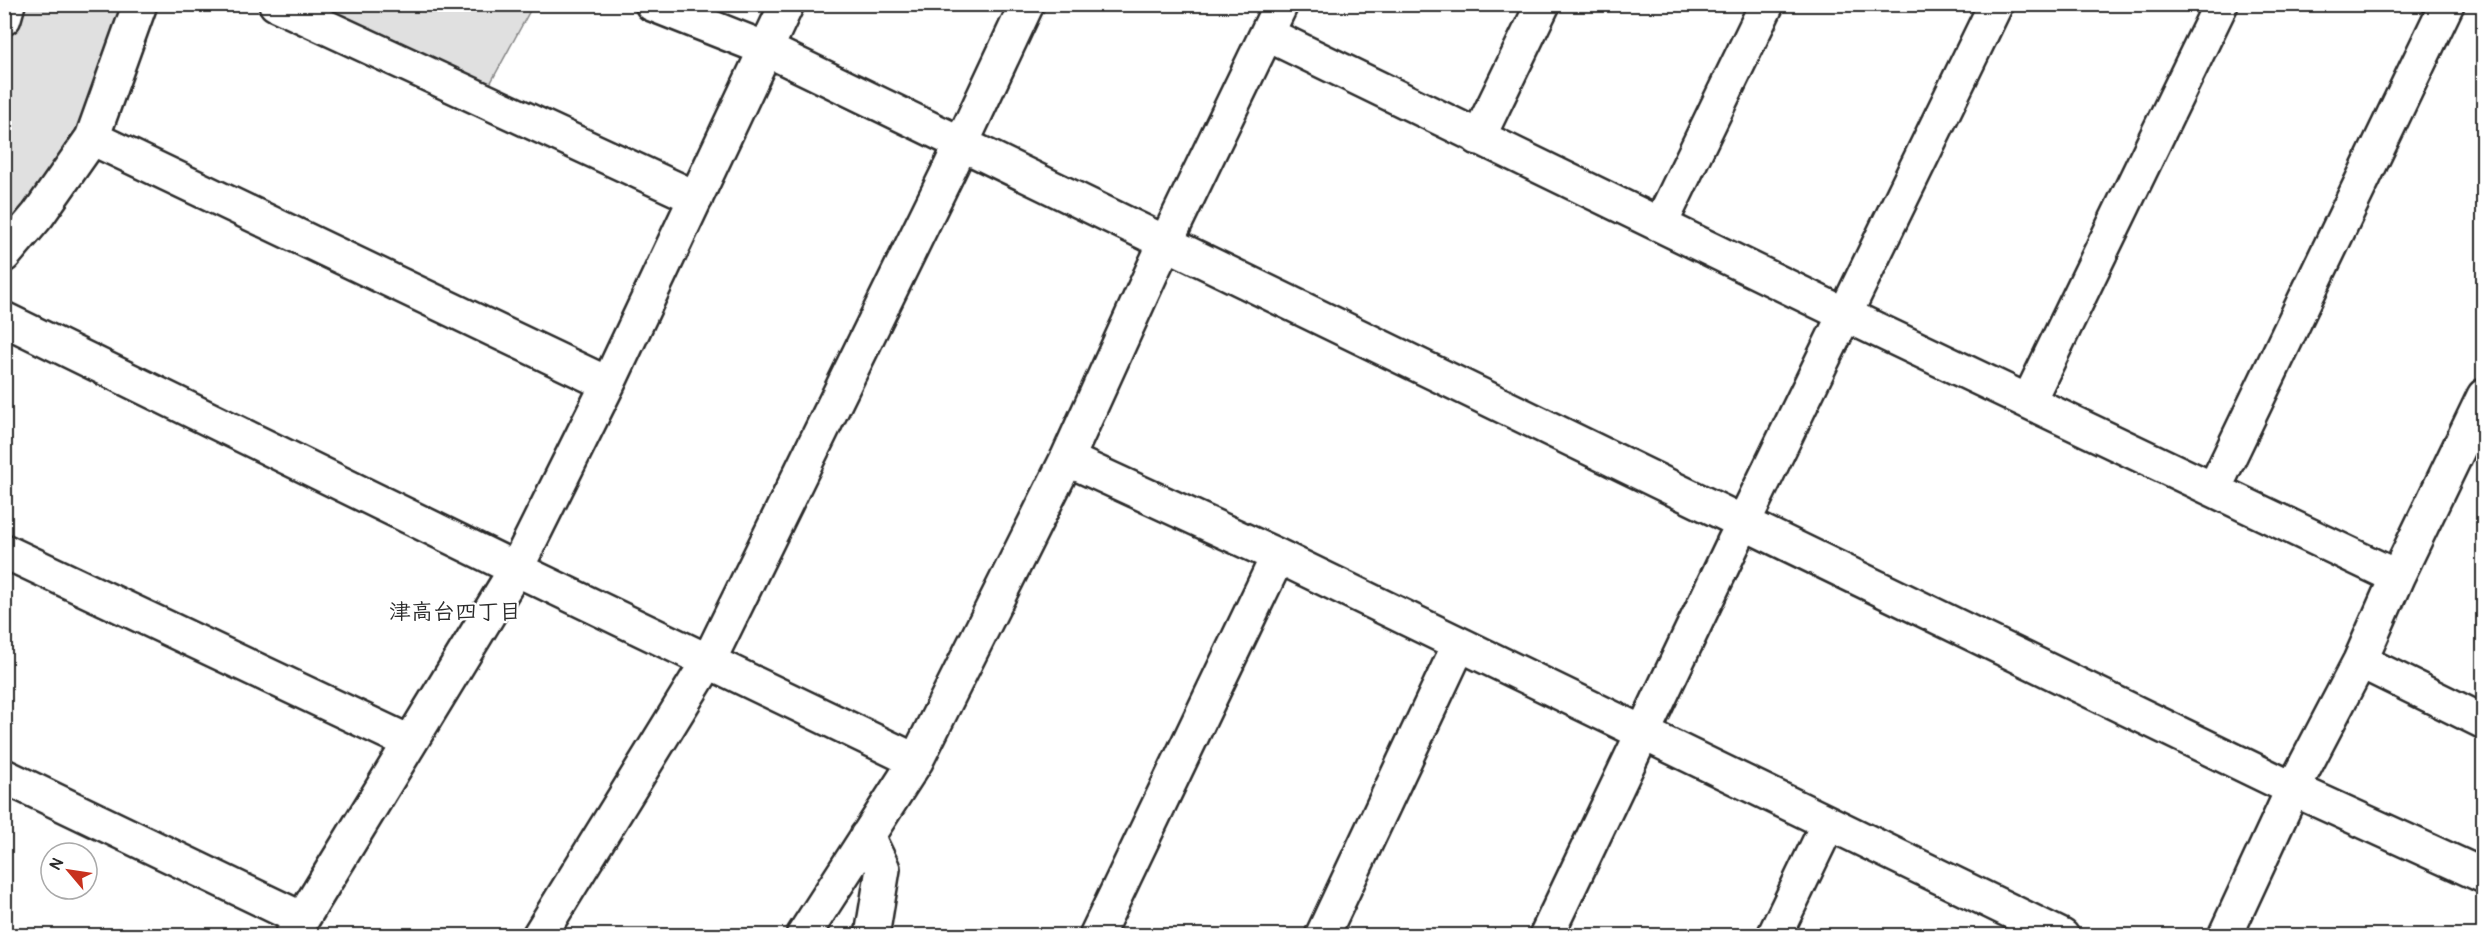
<svg xmlns="http://www.w3.org/2000/svg" width="2488" height="940" font-family="Pangolin,'Klee One',sans-serif">
  <style>
    .green { fill: #e0e0e0; stroke: #868686; stroke-width: 1.5 }
    .lines { fill: none; stroke-linecap: round; stroke-linejoin: round }
    .minor-casing { stroke: #2b2b2b; stroke-width: 38 }
    .minor { stroke: #fff; stroke-width: 33 }
    .labels { text-anchor: middle; dominant-baseline: central; stroke-width: 4.5; stroke-linejoin: round; paint-order: stroke }
    .neighbourhood-label { font-size: 22px; font-weight: bold; fill: #2b2b2b; stroke: #fff }
  </style>
  <rect width="100%" height="100%" fill="#fff"/>
  <filter id="ink" filterUnits="userSpaceOnUse"><feTurbulence type="fractalNoise" baseFrequency=".0167" numOctaves="2"/><feDisplacementMap in="SourceGraphic" scale="12" xChannelSelector="R" yChannelSelector="G"/><feConvolveMatrix kernelMatrix="1 2 1 2 8 2 1 2 1" color-interpolation-filters="sRGB"/></filter>
  <g filter="url(#ink)">
    <path class="green" d="M20,5H127L80,133L5,239V56Z
      M314,5H533L490,84Z"/>
    <g class="lines">
      <g class="minor-casing">
        <path id="minor" d="M276,4L696,198
          M652,4L766,49L2293,789L2484,876
          M4,18L8,4
          M1267,34L1846,315L2397,577
          M92,138L608,384
          M1478,138L1543,4
          M1660,225L1767,4
          M4,255L38,215L92,138L140,4
          M4,319L516,569L916,761
          M2029,400L2221,4
          M1067,459L1278,556L2062,936
          M2214,489L2447,4
          M4,551L409,742
          M2360,661L2484,722
          M4,776L302,919
          M867,836L883,869L872,936
          M292,936L516,569L608,384L787,4
          M539,936L709,660L951,166L1027,4
          M803,936L916,761L1067,459L1155,265L1281,4
          M1096,936L1278,556
          M1322,936L1459,645
          M1546,936L1733,544L1996,4
          M1774,936L1828,824
          M2225,936L2293,789L2360,661L2397,577L2484,396"/>
      </g>
      <use href="#minor" class="minor"/>
    </g>
  </g>
  <g class="labels">
    <g class="neighbourhood-label">
      <text x="455" y="612">津高台四丁目</text>
    </g>
  </g>
  <rect width="2488" height="940" fill="none" stroke="#fff" stroke-width="24"/>
  <rect x="12" y="12" width="2464" height="916" fill="none" stroke="#2b2b2b" stroke-width="2" filter="url(#ink)"/>
  <g transform="translate(69 871) rotate(299)"><circle r="28" fill="#ffffff" stroke="#aaaaaa" stroke-width="1.5"/>
  <path d="M0-4.5L10 22L0 15L-10 22Z" fill="#c8321e"/>
  <text y="-9" font-size="16" font-weight="bold" text-anchor="middle" fill="#2b2b2b">N</text>
  </g>
</svg>
